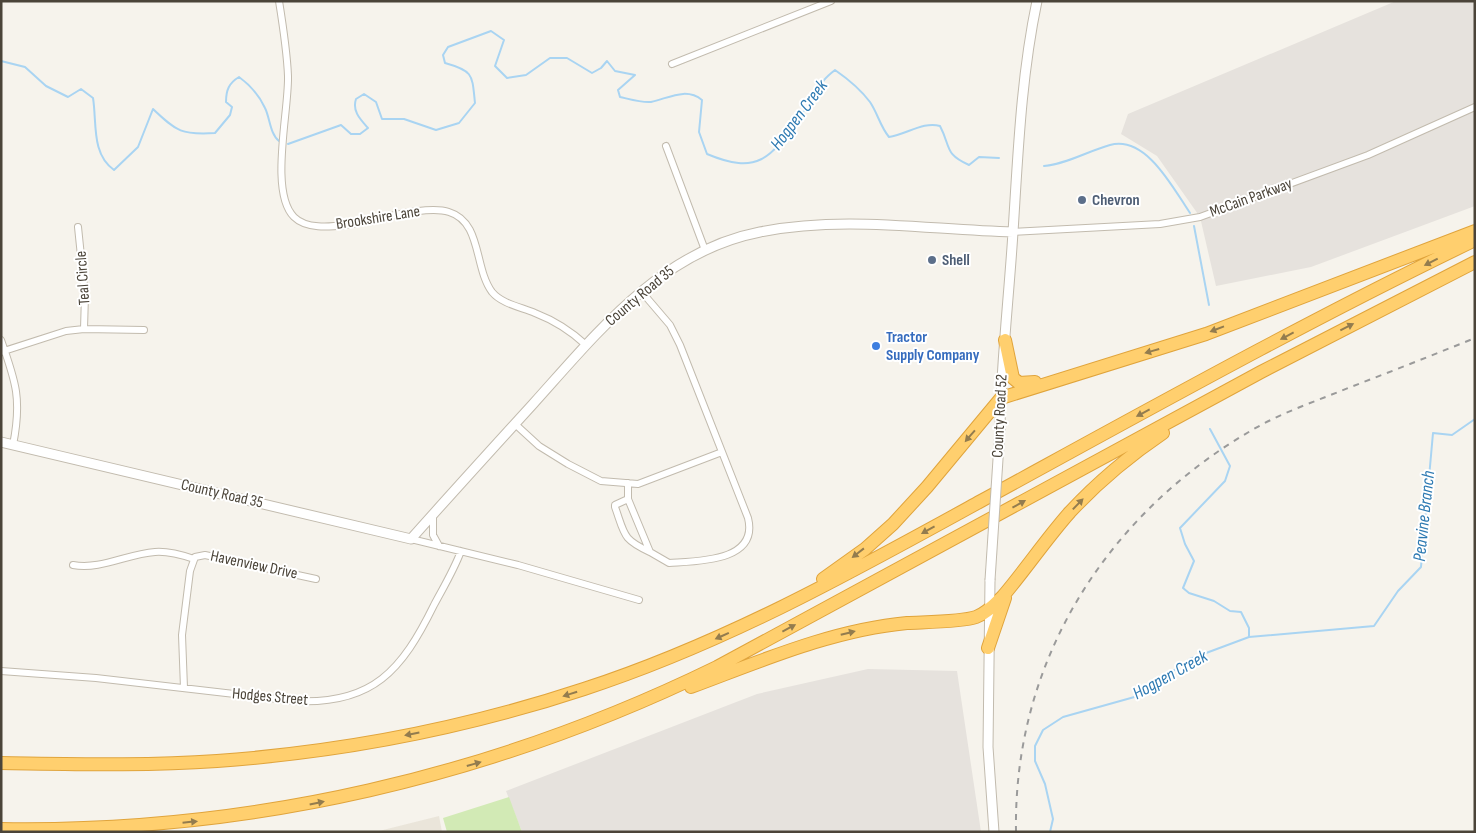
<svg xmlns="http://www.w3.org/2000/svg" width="1476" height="833" font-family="'Sofia Sans Condensed',sans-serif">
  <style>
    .residential { fill: #eae5da }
    .industrial { fill: #e6e2dd }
    .green { fill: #d2eab5 }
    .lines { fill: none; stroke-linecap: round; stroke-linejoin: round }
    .stream { stroke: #a9d4f2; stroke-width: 2 }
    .minor-casing { stroke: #c2bbae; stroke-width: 8 }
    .tertiary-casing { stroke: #c2bbae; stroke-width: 11 }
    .motorway-casing { stroke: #e0a43c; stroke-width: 14 }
    .minor { stroke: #fff; stroke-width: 6 }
    .tertiary { stroke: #fff; stroke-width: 9 }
    .motorway { stroke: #ffcf6e; stroke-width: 12 }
    .rail { stroke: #9a9a9a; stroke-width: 2; stroke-dasharray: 6 6; stroke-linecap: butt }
    .tertiary-bridge-casing { stroke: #c2bbae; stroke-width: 11; stroke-linecap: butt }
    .tertiary-bridge { stroke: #fff; stroke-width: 9 }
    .oneway { fill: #937c4e }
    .service-dot { fill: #5c6f8a; stroke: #fff; stroke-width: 2 }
    .shop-dot { fill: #3f7fe0; stroke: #fff; stroke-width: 2 }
    .labels { text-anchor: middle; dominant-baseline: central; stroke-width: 4; stroke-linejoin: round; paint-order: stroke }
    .street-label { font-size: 16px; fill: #4b4439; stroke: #fff }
    .service-label { font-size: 16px; font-weight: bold; fill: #4e5e75; stroke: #fff; text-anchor: start }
    .shop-label { font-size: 16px; font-weight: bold; fill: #366cbe; stroke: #fff; text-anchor: start }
    .water-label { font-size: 18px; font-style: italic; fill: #2e7ab2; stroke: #fff }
  </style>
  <rect width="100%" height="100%" fill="#f6f3ec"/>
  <path class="residential" d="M439,816L442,832H375Z"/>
  <path class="industrial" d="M1396,1H1475V206L1311,267L1216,286L1200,217L1157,156L1121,134L1128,114Z
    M868,669L957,671L981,832H522L506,791L757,694Z"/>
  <path class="green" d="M509,797L522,832H447L443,818Z"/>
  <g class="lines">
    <path class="stream" d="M1,61L25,67L46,86L68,97L81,89L93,98C97,122 91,154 114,170L138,147L153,109C177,132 182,135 215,133L230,115L232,107L226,102C226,90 229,83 239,77C250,85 259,95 265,108C270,118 270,134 279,141
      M288,144L341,125L351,134H360L368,128C360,119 352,111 356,99L364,94L376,102L382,119H404L436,130L459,123L475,103C472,75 474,71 445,63L443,55L448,47L491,31L504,40L495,66L507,78L526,75L550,58H567L592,73L601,68L607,61L615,71L635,75L618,90L620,97C629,99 642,103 651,102C669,98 686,87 702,100L699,132L707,154C757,175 771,159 798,118C803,111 811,105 815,97C823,82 821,81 835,70C848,79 861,90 870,102C878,114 880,126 889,137C907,134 924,121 940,126C951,147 944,154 969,165L979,157L999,158
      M1044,166C1067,164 1088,151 1110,145C1146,135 1173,188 1190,213
      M1194,226L1209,305
      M1249,637L1374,626L1398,591L1421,567L1433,433L1452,435L1475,419
      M1050,832L1053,819L1045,784L1035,761V746L1043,730L1063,717L1138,696L1190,659L1249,637V628L1241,612L1230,611L1214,601L1189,593L1183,588L1194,561L1185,544L1180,528L1225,481L1230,466L1210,429"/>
    <g class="minor-casing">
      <path id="minor" d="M279,1C283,26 287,51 288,76C289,111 269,192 294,217C306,229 329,227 345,225C372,222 425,204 449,212C482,222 474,268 492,292C502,304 521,307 535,313C553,320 572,332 586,345
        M672,64L831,1
        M666,146L705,250
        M78,227L85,295L84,329
        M1013,232L1160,224L1200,217L1368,155L1475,107
        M1,340C16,382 22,400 13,445
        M1,352L66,331L84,329L144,330
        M515,424L539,446L568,464L601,481L638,484L722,452
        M628,483V499L650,552L669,563C697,561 759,562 748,518L680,345L670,325L641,291
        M628,499L615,505V507C625,535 622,539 650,552
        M433,516V535L439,546
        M411,539L518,565L639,600
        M73,565C101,570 127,554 155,552C167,551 182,555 194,559
        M1,671L96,678L295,701C373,705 402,670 434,605C443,588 454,570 461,551
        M184,688L182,635L190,571L195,557L205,555L316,579"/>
    </g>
    <g class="tertiary-casing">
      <path id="tertiary" d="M1000,429C1001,363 1009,297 1013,232C1018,154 1021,77 1037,1
        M1,442L411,539C451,494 492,449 533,404C597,333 661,251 760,232C844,215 929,230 1013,232
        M990,580L988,747L994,832"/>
    </g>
    <g class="motorway-casing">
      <path id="motorway" d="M1005,340L1013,378L1019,383L1035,382
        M823,579L865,549L893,524L927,487L1001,398L1206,334L1475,231
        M988,648L1005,598
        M691,687C761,661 832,630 907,623C924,622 962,622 976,617C987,613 995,604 1003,596C1026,569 1046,539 1070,512C1098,482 1129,456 1163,433
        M1,763C73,764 145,766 217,761C342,752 466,728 584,689C725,643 852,572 981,501C1144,412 1307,321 1475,240
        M1,829C251,833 494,776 717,667L1261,372L1475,262"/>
    </g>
    <use href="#minor" class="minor"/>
    <use href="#tertiary" class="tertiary"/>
    <use href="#motorway" class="motorway"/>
    <path class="rail" d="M1016,832C1013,657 1111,508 1261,425C1289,410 1319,400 1348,388C1390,372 1433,355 1475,338"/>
    <g class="tertiary-bridge-casing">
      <path id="tertiary-bridge" d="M990,580L1000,429"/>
    </g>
    <use href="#tertiary-bridge" class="tertiary-bridge"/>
  </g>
  <defs><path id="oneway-solid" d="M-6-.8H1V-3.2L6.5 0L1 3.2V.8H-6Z" transform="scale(1.25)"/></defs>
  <g class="oneway">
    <use href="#oneway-solid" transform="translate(1431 262) rotate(153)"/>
    <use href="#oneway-solid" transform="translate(1347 327) rotate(-27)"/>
    <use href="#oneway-solid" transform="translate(1217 329) rotate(159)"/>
    <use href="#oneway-solid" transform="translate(1287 336) rotate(152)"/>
    <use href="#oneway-solid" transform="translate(1152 351) rotate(164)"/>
    <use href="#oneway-solid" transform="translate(1143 413) rotate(152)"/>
    <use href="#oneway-solid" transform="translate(970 436) rotate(131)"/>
    <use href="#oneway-solid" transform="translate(1019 504) rotate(-29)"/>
    <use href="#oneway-solid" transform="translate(1078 504) rotate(-46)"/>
    <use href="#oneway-solid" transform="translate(928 530) rotate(151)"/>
    <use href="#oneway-solid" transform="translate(858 553) rotate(142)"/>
    <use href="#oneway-solid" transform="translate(789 628) rotate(-28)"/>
    <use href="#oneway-solid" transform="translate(848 633) rotate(-14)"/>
    <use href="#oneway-solid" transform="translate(722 636) rotate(156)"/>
    <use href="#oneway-solid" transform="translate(570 694) rotate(163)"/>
    <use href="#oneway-solid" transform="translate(412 734) rotate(169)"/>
    <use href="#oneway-solid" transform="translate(474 764) rotate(-16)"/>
    <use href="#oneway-solid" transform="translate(317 803) rotate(-12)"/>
    <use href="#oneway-solid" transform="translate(190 822) rotate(-6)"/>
  </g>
  <g class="service-dot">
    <circle cx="1082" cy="200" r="5"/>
    <circle cx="932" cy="260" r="5"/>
  </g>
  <circle class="shop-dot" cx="876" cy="346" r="5"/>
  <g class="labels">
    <g class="street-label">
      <text transform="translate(1251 198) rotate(-20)">McCain Parkway</text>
      <text transform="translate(378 218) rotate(-9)">Brookshire Lane</text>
      <text transform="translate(83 278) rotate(-94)">Teal Circle</text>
      <text transform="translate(640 296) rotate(-40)">County Road 35</text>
      <text transform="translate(1000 416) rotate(-87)">County Road 52</text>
      <text transform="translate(222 494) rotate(13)">County Road 35</text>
      <text transform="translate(254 565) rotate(12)">Havenview Drive</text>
      <text transform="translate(270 697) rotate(5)">Hodges Street</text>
    </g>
    <g class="service-label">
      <text x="1092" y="200">Chevron</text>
      <text x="942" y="260">Shell</text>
    </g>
    <g class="shop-label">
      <text x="886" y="337">Tractor<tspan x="886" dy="18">Supply Company</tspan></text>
    </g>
    <g class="water-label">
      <text transform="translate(799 115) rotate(-53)">Hogpen Creek</text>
      <text transform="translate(1424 516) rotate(-84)">Peavine Branch</text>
      <text transform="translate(1170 675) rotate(-29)">Hogpen Creek</text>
    </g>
  </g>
  <rect width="1476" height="833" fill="none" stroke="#4b4439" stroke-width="5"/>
</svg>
